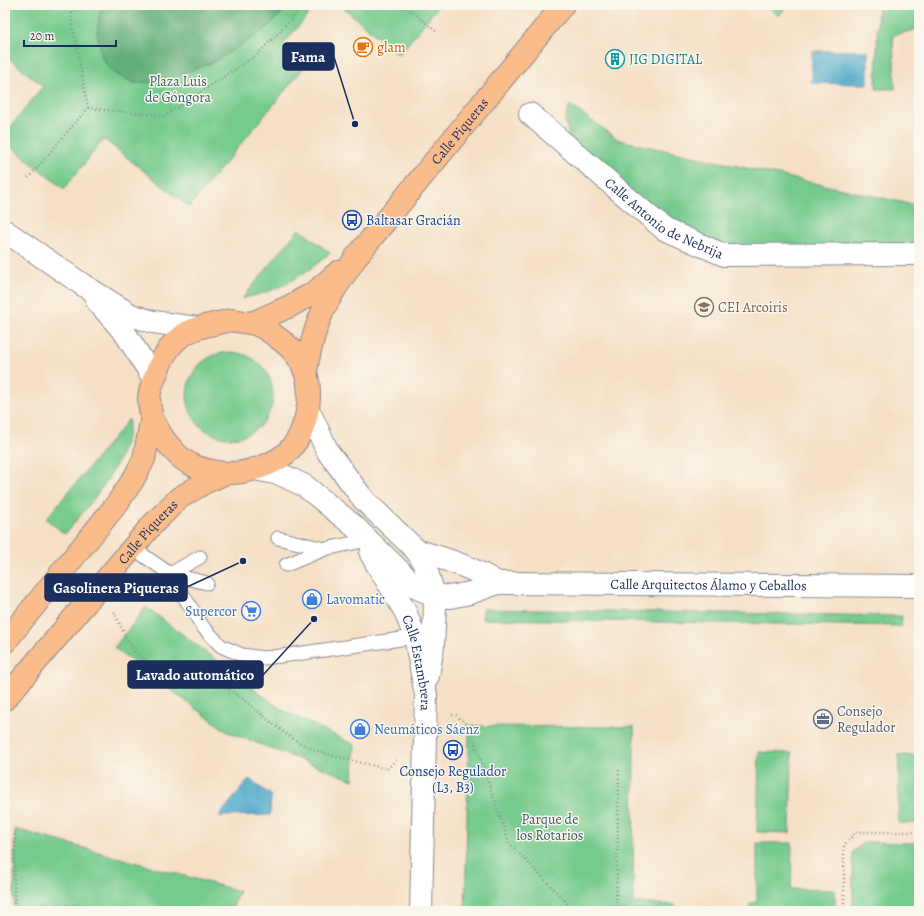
<svg xmlns="http://www.w3.org/2000/svg" width="924" height="916" font-family="Alegreya,serif">
  <style>
    .green { fill: #75ca8d; stroke: #487c76 }
    .forest { fill: #60ae78; stroke: #3e6e6b }
    .water { fill: #4ba7c9; stroke: #336b94 }
    .lines { fill: none; stroke-linecap: round; stroke-linejoin: round }
    .service-casing { stroke: #888892; stroke-width: 15 }
    .minor-casing { stroke: #888892; stroke-width: 24 }
    .primary-casing { stroke: #888892; stroke-width: 24 }
    .path { stroke: #888892; stroke-width: 2.5; stroke-dasharray: 1 3; stroke-linecap: butt }
    .service { stroke: #fff; stroke-width: 13 }
    .minor { stroke: #fff; stroke-width: 22 }
    .primary { stroke: #fabc8b; stroke-width: 22 }
    .labels { text-anchor: middle; dominant-baseline: central; stroke-width: 3; stroke-linejoin: round; paint-order: stroke }
    .food-label { font-size: 14px; fill: #c56008; stroke: #fbf7ec; text-anchor: start }
    .culture-label { font-size: 14px; fill: #0d838f; stroke: #fbf7ec; text-anchor: start }
    .park-label { font-size: 14px; fill: #365e6c; stroke: #fbf7ec }
    .street-label { font-size: 14px; fill: #1b2f5e; stroke: #fbf7ec }
    .transit-label { font-size: 14px; fill: #164399; stroke: #fbf7ec; text-anchor: start }
    .education-label { font-size: 14px; fill: #785e54; stroke: #fbf7ec; text-anchor: start }
    .shop-label { font-size: 14px; fill: #366cbe; stroke: #fbf7ec; text-anchor: start }
    .service-label { font-size: 14px; fill: #4e5e75; stroke: #fbf7ec; text-anchor: start }
    .leader { fill: none; stroke: #1b2f5e; stroke-width: 1.5 }
    .callout-dot { fill: #1b2f5e; stroke: #fbf7ec; stroke-width: 1.5 }
    .callout { fill: #1b2f5e; stroke: #1b2f5e; stroke-width: 1.5 }
    .callout-label { font-size: 15px; text-anchor: middle; font-weight: bold; fill: #fff }
  </style>
  <rect width="100%" height="100%" fill="#fbf7ec"/>
  <filter id="ink" filterUnits="userSpaceOnUse"><feTurbulence type="fractalNoise" baseFrequency=".025" numOctaves="2"/><feDisplacementMap in="SourceGraphic" scale="8" xChannelSelector="R" yChannelSelector="G"/><feConvolveMatrix kernelMatrix="1 2 1 2 8 2 1 2 1" color-interpolation-filters="sRGB"/></filter>
  <filter id="wash" filterUnits="userSpaceOnUse"><feTurbulence type="fractalNoise" baseFrequency=".012" numOctaves="4" result="noise"/><feDisplacementMap in="SourceGraphic" scale="16" xChannelSelector="R" yChannelSelector="G"/><feGaussianBlur stdDeviation="0.9" result="paint"/><feColorMatrix in="noise" values="0 0 0 0 0 0 0 0 0 0 0 0 0 0 0 0 0 1.4 0 .05"/><feComposite in="paint" operator="in"/></filter>
  <g filter="url(#wash)">
    <rect width="100%" height="100%" fill="#f5e0c6"/>
    <path class="green" d="M5,5H316L283,45L306,65L189,207L104,139L64,189L5,142V134L43,86L5,55Z
      M340,5H439L399,55Z
      M766,5H787L779,16Z
      M878,5H919V29L893,35L895,89H876Z
      M570,105L619,140L919,206V247L727,249L671,225L570,141L565,120Z
      M299,229L330,253C312,268 294,282 272,290C263,294 252,296 242,299Z
      M187 395a43 43 0 1 1 86 0a43 43 0 1 1-86 0Z
      M129,419C131,458 89,505 65,534L46,519Z
      M146,607L282,710L355,745L353,780L228,732L114,648Z
      M483,609L902,616L901,626L482,619Z
      M469,726L634,727L633,903L675,905V911H465Z
      M759,752L792,753L790,833L757,832Z
      M899,755L919,756V823H898Z
      M15,829L239,891L231,911L14,908Z
      M865,842L919,843V911H853V852Z
      M757,843H792L791,889L835,890V911H750V903L757,902Z"/>
    <path class="forest" d="M101,5H290L263,31L216,61L164,81L135,83L121,77L110,70L102,57L97,32Z"/>
    <path class="water" d="M812,51H868V84L812,83Z
      M249,779L271,795L270,815L219,816Z"/>
  </g>
  <g filter="url(#ink)">
    <g class="lines">
      <g class="service-casing">
        <path id="service" d="M278,538L325,549
          M133,548L170,574L203,627L221,646L242,655L264,658L289,655L415,637
          M286,565L325,549L363,541
          M170,574L207,583
          M170,574L200,557"/>
      </g>
      <g class="minor-casing">
        <g id="minor">
          <path id="s1" d="M530,114L664,229L724,255L919,254"/>
          <path d="M5,231L83,285L131,315L153,322L197,328"/>
          <path d="M97,301L125,333L154,379"/>
          <path d="M308,409L328,452L364,500L417,551L425,565L434,595L435,608L433,646L428,676"/>
          <path id="s2" d="M254,469L280,474L305,486L354,526L417,588L434,595L450,597L470,593L498,583L919,586"/>
          <path d="M417,551C445,558 473,568 498,583"/>
          <path id="s3" d="M371,554L405,611L415,637L426,695L421,911"/>
        </g>
      </g>
      <g class="primary-casing">
        <g id="primary">
          <path d="M230,320C237,321 244,322 251,323C260,325 270,332 278,338C306,357 314,384 306,417C303,428 300,438 292,447C277,466 241,476 218,472C199,469 186,465 173,450C161,437 149,418 149,399C149,389 155,377 159,367C164,355 169,346 179,338C194,326 213,325 230,320Z"/>
          <path d="M252,323L290,306L315,292L338,272"/>
          <path id="s4" d="M306,371C310,347 316,322 328,301C336,286 347,272 356,257L563,5"/>
          <path d="M5,642L116,505L133,480L144,459L152,416"/>
          <path id="s5" d="M5,699L151,526L179,498L206,482L226,473"/>
        </g>
      </g>
      <path class="path" d="M404,5L437,32
        M88,108L164,116L258,54L305,5
        M28,178L88,108L71,16L76,5
        M114,612C122,627 128,647 142,658C166,677 191,670 216,682C245,696 266,721 292,738C319,756 357,761 387,769L397,759
        M452,715H456L469,726L509,843L575,911
        M14,908L199,911
        M12,911L14,908L15,829
        M616,911L619,769
        M844,911V845L856,832H919"/>
      <use href="#service" class="service"/>
      <use href="#minor" class="minor"/>
      <use href="#primary" class="primary"/>
    </g>
  </g>
  <defs>
    <g id="cafe-ring" transform="scale(1)"><circle r="9.5" fill="#fbf7ec" stroke="#e8710a" stroke-width="1.5"/><path d="M-5.5-4.5H6V0H3Q3 3.5 0 3.5H-2.5Q-5.5 3.5-5.5 0ZM3-3.2v2h1.7v-2ZM-6 4.5H4V6H-6Z" fill="#e8710a"/></g>
    <g id="building-ring" transform="scale(1)"><circle r="9.5" fill="#fbf7ec" stroke="#0f9aa8" stroke-width="1.5"/><path d="M-4-6H4V6H1V3H-1V6H-4ZM-2.5-4.3h1.7v1.8h-1.7ZM.8-4.3h1.7v1.8H.8ZM-2.5-1h1.7V.8h-1.7ZM.8-1h1.7V.8H.8Z" fill="#0f9aa8"/></g>
    <g id="bus-ring" transform="scale(1)"><circle r="9.5" fill="#fbf7ec" stroke="#1a4fb4" stroke-width="1.5"/><path d="M-5-6H5V4H4V6H2V4H-2V6H-4V4H-5ZM-3.5-4V0h7V-4ZM-3.5 1.2v1.5H-2V1.2ZM2 1.2v1.5H3.5V1.2Z" fill="#1a4fb4"/></g>
    <g id="school-ring" transform="scale(1)"><circle r="9.5" fill="#fbf7ec" stroke="#8d6e63" stroke-width="1.5"/><path d="M0-5L7-2L0 1L-7-2ZM-4 1L0 2.5L4 1V4Q0 6-4 4Z" fill="#8d6e63"/></g>
    <g id="shop-ring" transform="scale(1)"><circle r="9.5" fill="#fbf7ec" stroke="#3f7fe0" stroke-width="1.5"/><path d="M-5-2.5h2.3a2.7 3.5 0 0 1 5.4 0H5L5.5 6h-11ZM-1.5-2.5h3a1.5 2.3 0 0 0-3 0Z" fill="#3f7fe0"/></g>
    <g id="supermarket-ring" transform="scale(1)"><circle r="9.5" fill="#fbf7ec" stroke="#3f7fe0" stroke-width="1.5"/><path d="M-6-5.5h2.5l.6 2H6L4.5 2H-2.5L-4.4-4H-6ZM-1.5 3.2a1.3 1.3 0 1 0 .1 0ZM3 3.2a1.3 1.3 0 1 0 .1 0Z" fill="#3f7fe0"/></g>
    <g id="office-ring" transform="scale(1)"><circle r="9.5" fill="#fbf7ec" stroke="#5c6f8a" stroke-width="1.5"/><path d="M-6-3h4V-5.5h4V-3h4V5H-6ZM-1-4.5V-3h2v-1.5ZM-6 0V1H6V0Z" fill="#5c6f8a"/></g>
  </defs>
  <g fill-rule="evenodd">
    <use href="#cafe-ring" x="363" y="47"/>
    <use href="#building-ring" x="615" y="59"/>
    <use href="#bus-ring" x="352" y="220"/>
    <use href="#school-ring" x="704" y="307"/>
    <use href="#shop-ring" x="312" y="599"/>
    <use href="#supermarket-ring" x="251" y="611"/>
    <use href="#office-ring" x="823" y="719"/>
    <use href="#shop-ring" x="360" y="729"/>
    <use href="#bus-ring" x="453" y="750"/>
  </g>
  <g class="labels">
    <g class="food-label">
      <text x="377" y="47">glam</text>
    </g>
    <g class="culture-label">
      <text x="629" y="59">JIG DIGITAL</text>
    </g>
    <g class="park-label">
      <text x="178" y="81">Plaza Luis<tspan x="178" dy="16">de Góngora</tspan></text>
      <text x="550" y="819">Parque de<tspan x="550" dy="16">los Rotarios</tspan></text>
    </g>
    <g class="street-label">
      <text stroke="none"><textPath href="#s4" startOffset="289">Calle Piqueras</textPath></text>
      <text stroke="none"><textPath href="#s1" startOffset="171">Calle Antonio de Nebrija</textPath></text>
      <text stroke="none"><textPath href="#s5" startOffset="220">Calle Piqueras</textPath></text>
      <text stroke="none"><textPath href="#s2" startOffset="501">Calle Arquitectos Álamo y Ceballos</textPath></text>
      <text stroke="none"><textPath href="#s3" startOffset="120">Calle Estambrera</textPath></text>
    </g>
    <g class="transit-label">
      <text x="366" y="220">Baltasar Gracián</text>
      <text x="453" y="771" text-anchor="middle">Consejo Regulador<tspan x="453" dy="16">(L3, B3)</tspan></text>
    </g>
    <g class="education-label">
      <text x="718" y="307">CEI Arcoiris</text>
    </g>
    <g class="shop-label">
      <text x="326" y="599">Lavomatic</text>
      <text x="237" y="611" text-anchor="end">Supercor</text>
      <text x="374" y="729">Neumáticos Sáenz</text>
    </g>
    <g class="service-label">
      <text x="837" y="711">Consejo<tspan x="837" dy="16">Regulador</tspan></text>
    </g>
  </g>
  <path class="leader" d="M355 124L334 57M243 561L187 587M314 619L263 675"/>
  <g class="callout-dot">
    <circle cx="355" cy="124" r="4"/>
    <circle cx="243" cy="561" r="4"/>
    <circle cx="314" cy="619" r="4"/>
  </g>
  <g class="callout">
    <rect x="283" y="43" width="51" height="27" rx="4"/>
    <rect x="45" y="574" width="142" height="27" rx="4"/>
    <rect x="128" y="661" width="135" height="27" rx="4"/>
  </g>
  <g class="callout-label">
    <text x="308" y="62">Fama</text>
    <text x="116" y="593">Gasolinera Piqueras</text>
    <text x="195" y="680">Lavado automático</text>
  </g>
  <rect width="924" height="916" fill="none" stroke="#fbf7ec" stroke-width="20"/>
  <path d="M24 40v6h92v-6" fill="none" stroke="#1b2f5e" stroke-width="2"/>
  <text x="30" y="40" font-size="12" fill="#1b2f5e" stroke="#fbf7ec" stroke-width="3" paint-order="stroke">20 m</text>
</svg>
